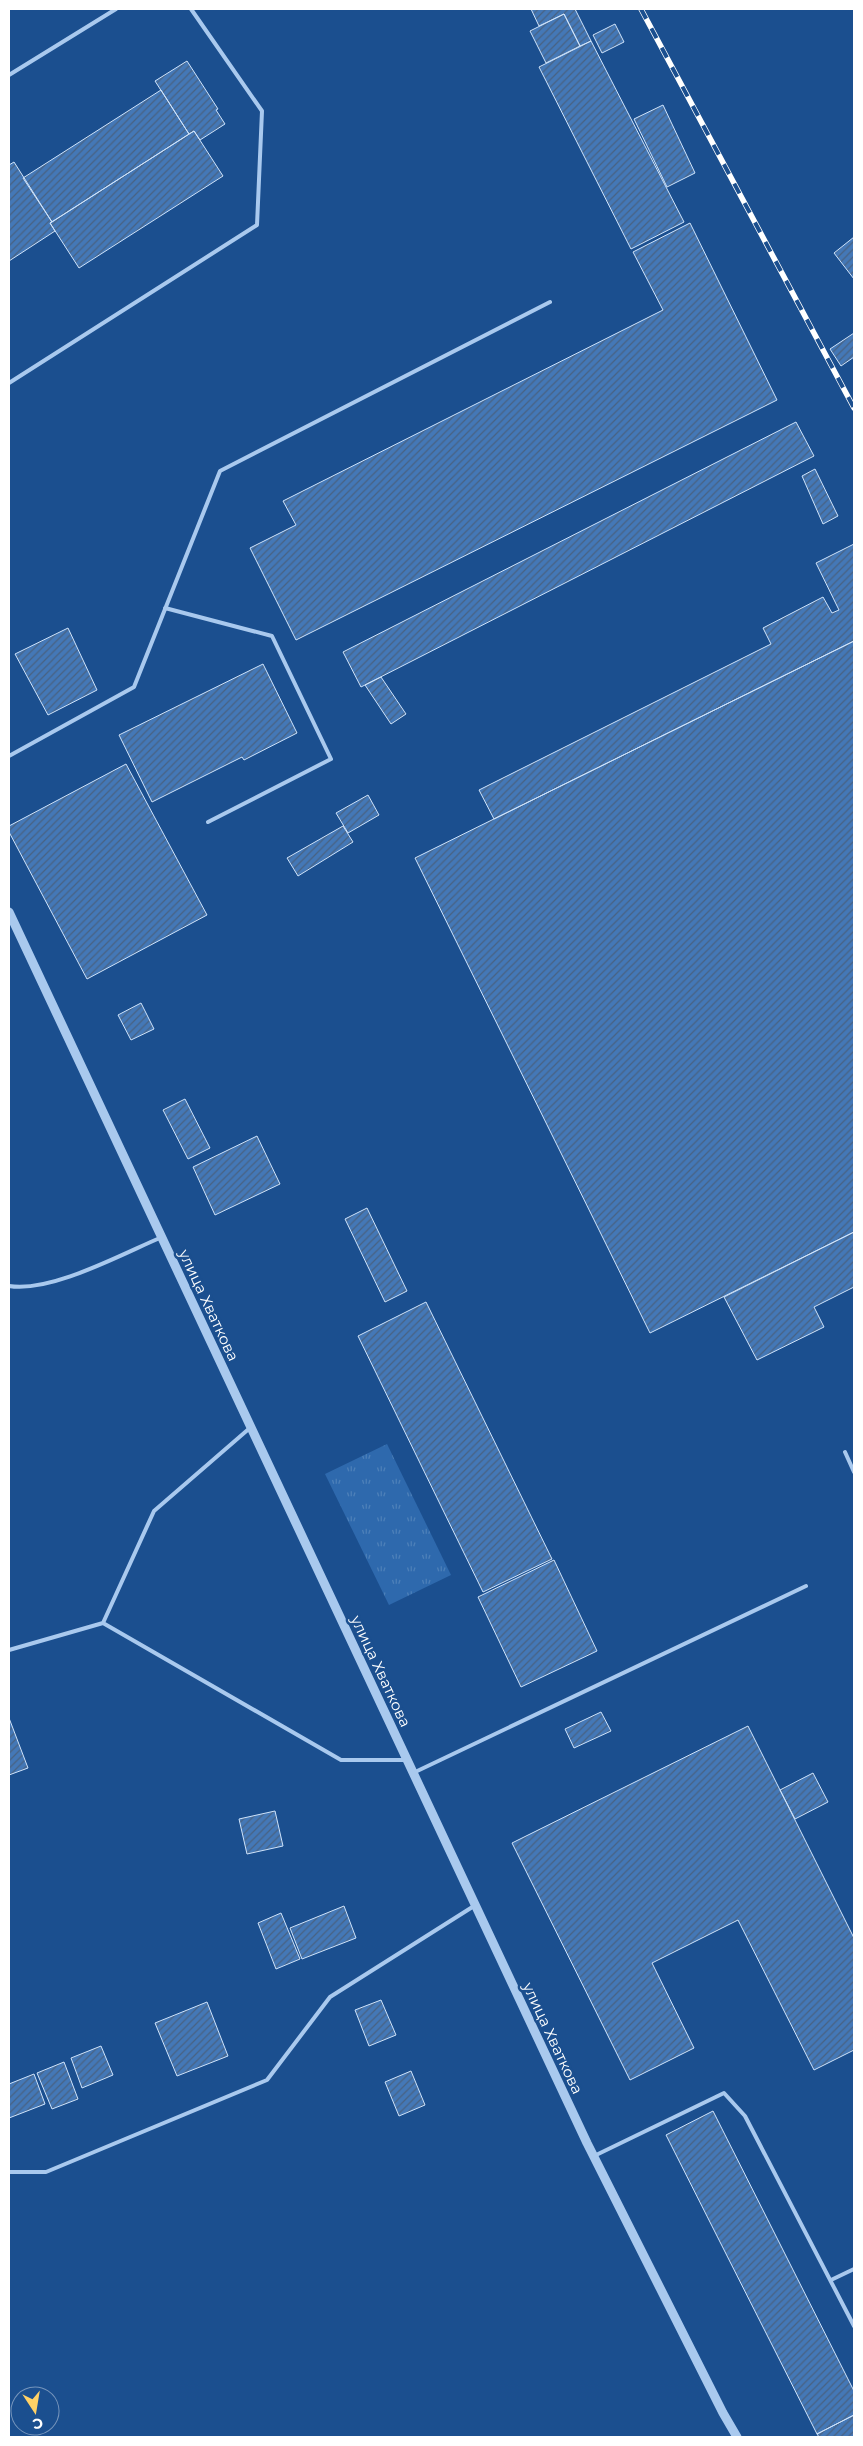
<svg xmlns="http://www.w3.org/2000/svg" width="863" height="2446" font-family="Montserrat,sans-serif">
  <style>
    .grass { fill: url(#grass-tufts) }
    .building { fill: url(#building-hatch); stroke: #cfe3fa }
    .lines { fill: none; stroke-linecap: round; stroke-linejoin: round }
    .service { stroke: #a9c9ee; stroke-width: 4 }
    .tertiary { stroke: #a9c9ee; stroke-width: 9 }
    .rail-casing { stroke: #fff; stroke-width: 5.5 }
    .rail { stroke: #1b4f8f; stroke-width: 4; stroke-dasharray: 11; stroke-linecap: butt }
    .labels { text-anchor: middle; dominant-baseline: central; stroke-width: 5; stroke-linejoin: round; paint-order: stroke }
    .street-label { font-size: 15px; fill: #fff; stroke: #1b4f8f }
  </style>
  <defs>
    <pattern id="grass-tufts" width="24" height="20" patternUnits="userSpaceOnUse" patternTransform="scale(1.25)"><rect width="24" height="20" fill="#2e69ad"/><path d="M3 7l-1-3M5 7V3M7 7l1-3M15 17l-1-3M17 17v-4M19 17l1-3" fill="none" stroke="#4d80b9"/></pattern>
    <pattern id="building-hatch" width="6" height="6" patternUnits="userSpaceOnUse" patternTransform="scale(1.25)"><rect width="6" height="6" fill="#4478b7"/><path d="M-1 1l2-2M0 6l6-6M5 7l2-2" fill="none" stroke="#486282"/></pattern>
  </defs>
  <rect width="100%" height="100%" fill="#1b4f8f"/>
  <path class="grass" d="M387,1444L451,1575L389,1605L325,1474Z"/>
  <path class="building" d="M531,9H575L591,41L580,46L564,14L539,26Z
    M564,14L580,46L546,63L530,31Z
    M615,24L624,42L602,53L593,35Z
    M591,41L684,222L631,249L539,67Z
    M187,61L218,109L216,110L225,124L200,140L194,131L189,134L155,81Z
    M161,90L189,134L52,222L23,178Z
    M663,105L695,173L667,187L634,119Z
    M194,131L223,176L79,268L50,223Z
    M14,162L52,222L50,223L55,231L9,261V165Z
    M690,223L777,400L296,640L250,548L296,525L283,501L663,310L633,252Z
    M854,237V279L834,253Z
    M854,333V357L841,366L830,349Z
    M796,422L814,456L361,687L343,652Z
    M815,469L838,516L823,524L802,476Z
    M854,544V641L494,819L479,790L771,644L763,628L823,597L832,613L839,610L816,563Z
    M68,628L97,690L48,715L15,654Z
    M854,641V1232L650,1333L415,858Z
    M263,664L297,733L244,760L242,757L152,802L119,735Z
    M381,677L406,714L391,724L365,685Z
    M126,764L207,915L87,979L9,832V826Z
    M368,795L379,815L348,833L336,813Z
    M343,826L353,842L298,876L287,858Z
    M141,1003L154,1029L131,1040L118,1015Z
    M185,1099L210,1148L188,1159L163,1110Z
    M257,1136L280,1184L215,1215L193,1167Z
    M367,1208L407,1291L385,1302L345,1219Z
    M854,1232V1287L814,1307L824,1327L757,1360L724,1297Z
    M426,1302L552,1559L483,1592L358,1336Z
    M554,1560L597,1651L521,1687L478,1597Z
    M601,1712L611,1731L574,1748L565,1729Z
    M9,1718L28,1768L9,1775Z
    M748,1726L854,1938V2050L814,2070L738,1920L652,1963L694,2048L630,2080L512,1843Z
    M813,1773L828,1802L795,1819L780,1790Z
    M275,1811L283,1846L247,1854L239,1819Z
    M344,1906L356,1938L302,1959L290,1928Z
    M281,1913L300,1959L276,1969L258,1923Z
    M381,2000L396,2035L369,2046L355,2010Z
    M207,2002L228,2056L177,2076L155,2023Z
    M101,2046L113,2075L82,2088L71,2058Z
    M64,2062L78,2099L52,2109L37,2073Z
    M411,2071L425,2105L399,2116L385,2082Z
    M34,2074L45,2104L9,2118V2084Z
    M713,2111L854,2391V2415L817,2434L666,2135Z
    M854,2415V2437H819L817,2434Z"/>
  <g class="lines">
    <path class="service" d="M9,75L116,9
      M9,383L257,225L262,111L191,9
      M165,608L272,636L331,759L208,822
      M9,756L134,687L220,471L550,302
      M9,1286C51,1293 122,1254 162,1237
      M845,1452L854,1472
      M103,1623L154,1511L251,1427
      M9,1650L103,1623L341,1760H405
      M413,1773L806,1586
      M594,2156L724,2093L745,2116L854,2326
      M9,2172H46L267,2080L330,1997L474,1906
      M831,2280L854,2269"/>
    <path class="tertiary" d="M9,912L587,2143L723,2413L737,2437"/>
    <g class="rail-casing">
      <path id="rail" d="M641,9L854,408"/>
    </g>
    <use href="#rail" class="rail"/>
  </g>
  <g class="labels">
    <g class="street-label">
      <text transform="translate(209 1305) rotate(65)">улица Хваткова</text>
      <text transform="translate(381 1671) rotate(65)">улица Хваткова</text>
      <text transform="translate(553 2038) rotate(65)">улица Хваткова</text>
    </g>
  </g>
  <rect width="863" height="2446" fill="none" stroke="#ffffff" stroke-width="20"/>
  <g transform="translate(35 2411) rotate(168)"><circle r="24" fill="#1b4f8f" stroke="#7695bc"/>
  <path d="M0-4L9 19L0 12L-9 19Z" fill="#ffd166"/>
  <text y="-8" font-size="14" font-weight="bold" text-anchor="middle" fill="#ffffff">С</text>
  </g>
</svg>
